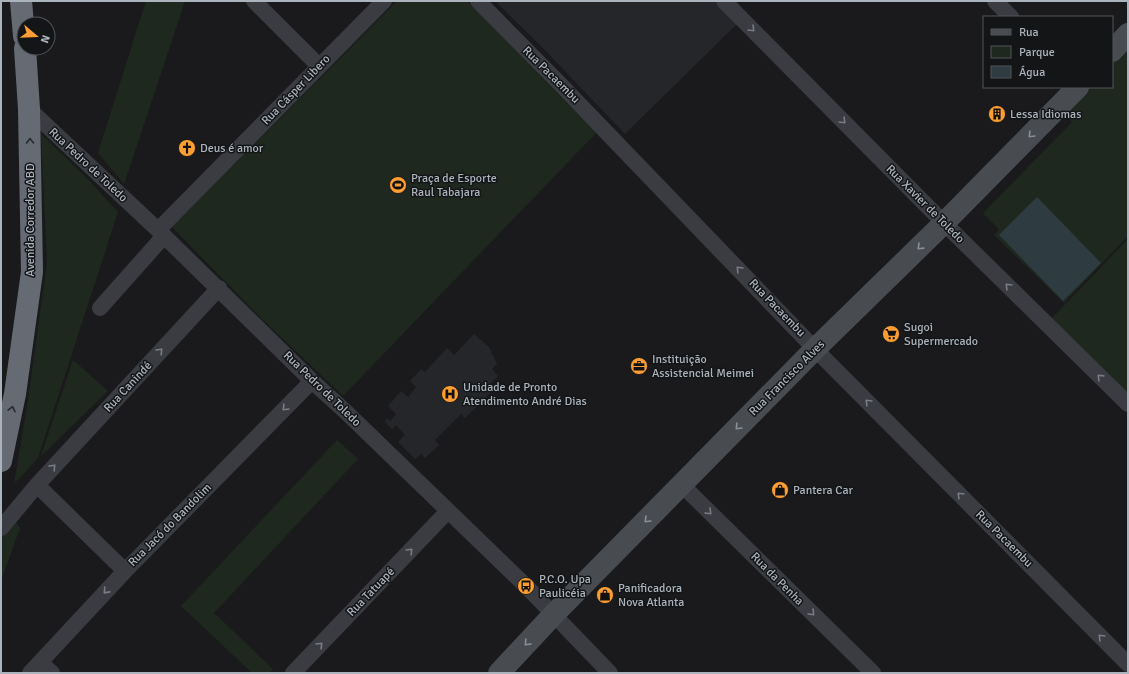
<svg xmlns="http://www.w3.org/2000/svg" width="1129" height="674" font-family="Signika,sans-serif">
  <style>
    .built { fill: #252629 }
    .green { fill: #1f281f }
    .water { fill: #2e3b41 }
    .lines { fill: none; stroke-linecap: round; stroke-linejoin: round }
    .street { stroke: #3a3c41; stroke-width: 16 }
    .secondary { stroke: #484c51; stroke-width: 22 }
    .highway { stroke: #666b73; stroke-width: 22 }
    .oneway { stroke: #787d85 }
    .oneway2 { stroke: #888f97 }
    .oneway3 { stroke: #282a2e }
    .labels { text-anchor: middle; dominant-baseline: central; stroke-width: 3; stroke-linejoin: round; paint-order: stroke }
    .street-label { font-size: 12px; fill: #abb3bc; stroke: #141517 }
    .poi-label { font-size: 12px; fill: #abb3bc; stroke: #141517; text-anchor: start }
  </style>
  <rect width="100%" height="100%" fill="#1a1a1c"/>
  <path class="built" d="M495,1H715L737,24L625,134L541,46Z
    M474,334L489,347L497,364L492,369L498,376L488,386L492,391L465,418L461,414L435,440L439,445L425,458L421,454L415,459L398,442L405,435L396,425L392,429L385,422L387,418L390,421L396,414L388,406L401,391L408,397L416,387L410,381L421,369L425,372L447,348L454,355Z"/>
  <path class="green" d="M146,1H185L124,184L98,153Z
    M397,1H467L596,133L343,396L261,318L172,227Z
    M1128,44V236L1064,303L994,235L999,229L983,213L1072,122L1059,109L1080,87H1112V54Z
    M41,134L85,176L118,212L38,458L14,484L28,400L47,263Z
    M1128,239V400L1049,321Z
    M73,360L108,391L41,456Z
    M337,440L358,459L214,613L273,669L269,673H252L181,606Z
    M14,520L20,528L1,581V539Z"/>
  <path class="water" d="M1037,197L1101,263L1063,301L999,235Z"/>
  <g class="lines">
    <path class="street" d="M254,1L319,66
      M478,1L560,84L815,349L1128,664
      M724,1L944,223L1128,404
      M995,1L1011,17
      M29,109L158,230L312,381L346,412L526,586L610,673
      M158,230L384,1
      M100,308L164,236
      M37,485L125,571
      M682,485L873,673
      M1,528L37,485L219,288
      M41,663L52,673
      M30,673L125,571L312,381
      M293,673L448,511"/>
    <path class="secondary" d="M1112,51L1128,34
      M499,673L554,614L815,349L944,223L1078,87"/>
    <path class="highway" d="M21,1L24,36
      M1,461L15,394L32,272L29,109L25,48"/>
  </g>
  <defs><path id="oneway-chevron" d="M-2-3.5L2.5 0L-2 3.5" fill="none" stroke-width="1.6" stroke-linecap="round" stroke-linejoin="round"/></defs>
  <g class="oneway">
    <use href="#oneway-chevron" transform="translate(752 29) rotate(45)"/>
    <use href="#oneway-chevron" transform="translate(843 121) rotate(45)"/>
    <use href="#oneway-chevron" transform="translate(739 269) rotate(-134)"/>
    <use href="#oneway-chevron" transform="translate(1008 286) rotate(-135)"/>
    <use href="#oneway-chevron" transform="translate(160 351) rotate(-47)"/>
    <use href="#oneway-chevron" transform="translate(1100 377) rotate(-136)"/>
    <use href="#oneway-chevron" transform="translate(868 402) rotate(-135)"/>
    <use href="#oneway-chevron" transform="translate(285 408) rotate(135)"/>
    <use href="#oneway-chevron" transform="translate(53 467) rotate(-47)"/>
    <use href="#oneway-chevron" transform="translate(960 495) rotate(-135)"/>
    <use href="#oneway-chevron" transform="translate(709 512) rotate(45)"/>
    <use href="#oneway-chevron" transform="translate(410 551) rotate(-46)"/>
    <use href="#oneway-chevron" transform="translate(106 591) rotate(132)"/>
    <use href="#oneway-chevron" transform="translate(812 613) rotate(45)"/>
    <use href="#oneway-chevron" transform="translate(1101 637) rotate(-135)"/>
    <use href="#oneway-chevron" transform="translate(320 645) rotate(-46)"/>
  </g>
  <g class="oneway2">
    <use href="#oneway-chevron" transform="translate(1031 135) rotate(135)"/>
    <use href="#oneway-chevron" transform="translate(920 247) rotate(136)"/>
    <use href="#oneway-chevron" transform="translate(738 427) rotate(134)"/>
    <use href="#oneway-chevron" transform="translate(647 520) rotate(135)"/>
    <use href="#oneway-chevron" transform="translate(527 643) rotate(133)"/>
  </g>
  <g class="oneway3">
    <use href="#oneway-chevron" transform="translate(30 141) rotate(-91)"/>
    <use href="#oneway-chevron" transform="translate(12 409) rotate(-78)"/>
  </g>
  <defs>
    <g id="building-disc" transform="scale(0.9)"><circle r="9.5" fill="#fc9e32" stroke="#141517"/><path d="M-4-6H4V6H1V3H-1V6H-4ZM-2.5-4.3h1.7v1.8h-1.7ZM.8-4.3h1.7v1.8H.8ZM-2.5-1h1.7V.8h-1.7ZM.8-1h1.7V.8H.8Z" fill="#111"/></g>
    <g id="church-disc" transform="scale(0.9)"><circle r="9.5" fill="#fc9e32" stroke="#141517"/><path d="M-1.2-6h2.4v3.5h3.3v2.4h-3.3V6h-2.4V-.1h-3.3v-2.4h3.3Z" fill="#111"/></g>
    <g id="stadium-disc" transform="scale(0.9)"><circle r="9.5" fill="#fc9e32" stroke="#141517"/><path d="M0-5a6.5 5 0 1 0 0 10a6.5 5 0 1 0 0-10ZM-3.5-1.8h7v3.6h-7Z" fill="#111"/></g>
    <g id="supermarket-disc" transform="scale(0.9)"><circle r="9.5" fill="#fc9e32" stroke="#141517"/><path d="M-6-5.5h2.5l.6 2H6L4.5 2H-2.5L-4.4-4H-6ZM-1.5 3.2a1.3 1.3 0 1 0 .1 0ZM3 3.2a1.3 1.3 0 1 0 .1 0Z" fill="#111"/></g>
    <g id="office-disc" transform="scale(0.9)"><circle r="9.5" fill="#fc9e32" stroke="#141517"/><path d="M-6-3h4V-5.5h4V-3h4V5H-6ZM-1-4.5V-3h2v-1.5ZM-6 0V1H6V0Z" fill="#111"/></g>
    <g id="hospital-disc" transform="scale(0.9)"><circle r="9.5" fill="#fc9e32" stroke="#141517"/><path d="M-5-5h3v3.5h4V-5h3V5h-3V1.5h-4V5h-3Z" fill="#111"/></g>
    <g id="shop-disc" transform="scale(0.9)"><circle r="9.5" fill="#fc9e32" stroke="#141517"/><path d="M-5-2.5h2.3a2.7 3.5 0 0 1 5.4 0H5L5.5 6h-11ZM-1.5-2.5h3a1.5 2.3 0 0 0-3 0Z" fill="#111"/></g>
    <g id="bus-disc" transform="scale(0.9)"><circle r="9.5" fill="#fc9e32" stroke="#141517"/><path d="M-5-6H5V4H4V6H2V4H-2V6H-4V4H-5ZM-3.5-4V0h7V-4ZM-3.5 1.2v1.5H-2V1.2ZM2 1.2v1.5H3.5V1.2Z" fill="#111"/></g>
  </defs>
  <g fill-rule="evenodd">
    <use href="#building-disc" x="997" y="114"/>
    <use href="#church-disc" x="187" y="148"/>
    <use href="#stadium-disc" x="398" y="185"/>
    <use href="#supermarket-disc" x="891" y="334"/>
    <use href="#office-disc" x="639" y="366"/>
    <use href="#hospital-disc" x="450" y="394"/>
    <use href="#shop-disc" x="780" y="490"/>
    <use href="#bus-disc" x="526" y="586"/>
    <use href="#shop-disc" x="605" y="595"/>
  </g>
  <g class="labels">
    <g class="street-label">
      <text transform="translate(551 75) rotate(45)">Rua Pacaembu</text>
      <text transform="translate(296 90) rotate(-46)">Rua Cásper Libero</text>
      <text transform="translate(88 165) rotate(43)">Rua Pedro de Toledo</text>
      <text transform="translate(925 204) rotate(45)">Rua Xavier de Toledo</text>
      <text transform="translate(30 220) rotate(-90)">Avenida Corredor ABD</text>
      <text transform="translate(777 308) rotate(46)">Rua Pacaembu</text>
      <text transform="translate(787 378) rotate(-45)">Rua Francisco Alves</text>
      <text transform="translate(128 387) rotate(-47)">Rua Canindé</text>
      <text transform="translate(322 389) rotate(44)">Rua Pedro de Toledo</text>
      <text transform="translate(170 525) rotate(-45)">Rua Jacó do Bandolim</text>
      <text transform="translate(1004 539) rotate(45)">Rua Pacaembu</text>
      <text transform="translate(777 579) rotate(45)">Rua da Penha</text>
      <text transform="translate(371 592) rotate(-46)">Rua Tatuapé</text>
    </g>
    <g class="poi-label">
      <text x="1010" y="114">Lessa Idiomas</text>
      <text x="200" y="148">Deus é amor</text>
      <text x="411" y="178">Praça de Esporte<tspan x="411" dy="14">Raul Tabajara</tspan></text>
      <text x="904" y="327">Sugoi<tspan x="904" dy="14">Supermercado</tspan></text>
      <text x="652" y="359">Instituição<tspan x="652" dy="14">Assistencial Meimei</tspan></text>
      <text x="463" y="387">Unidade de Pronto<tspan x="463" dy="14">Atendimento André Dias</tspan></text>
      <text x="793" y="490">Pantera Car</text>
      <text x="539" y="579">P.C.O. Upa<tspan x="539" dy="14">Paulicéia</tspan></text>
      <text x="618" y="588">Panificadora<tspan x="618" dy="14">Nova Atlanta</tspan></text>
    </g>
  </g>
  <rect width="1129" height="674" fill="none" stroke="#abb3bc" stroke-width="4"/>
  <rect x="983" y="16" width="130" height="72" fill="#141517" stroke="#505459"/>
  <rect x="991" y="29" width="20" height="6" fill="#484c51" stroke="#505459"/>
  <text x="1019" y="36" font-size="12" fill="#abb3bc">Rua</text>
  <rect x="991" y="46" width="20" height="12" fill="#1f281f" stroke="#505459"/>
  <text x="1019" y="56" font-size="12" fill="#abb3bc">Parque</text>
  <rect x="991" y="66" width="20" height="12" fill="#2e3b41" stroke="#505459"/>
  <text x="1019" y="76" font-size="12" fill="#abb3bc">Água</text>
  <g transform="translate(36 36) rotate(109)"><circle r="19" fill="#141517" stroke="#505459"/>
  <path d="M0-3L7 15L0 10L-7 15Z" fill="#fc9e32"/>
  <text y="-6" font-size="11" font-weight="bold" text-anchor="middle" fill="#abb3bc">N</text>
  </g>
</svg>
